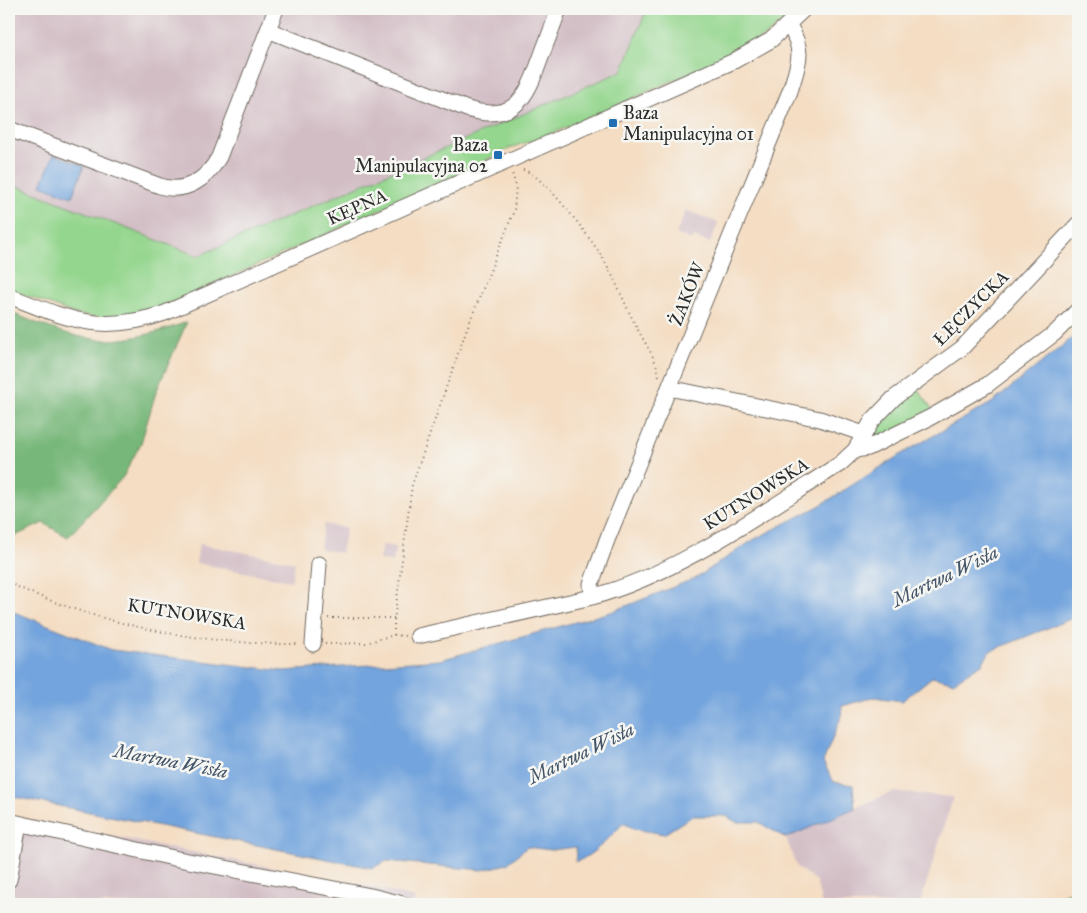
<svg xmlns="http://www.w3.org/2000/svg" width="1087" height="913" font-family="'IM FELL Great Primer',serif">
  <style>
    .industrial { fill: #d2bdc5 }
    .green { fill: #94d68e; stroke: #60805c }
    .forest { fill: #77b779; stroke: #517152 }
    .water { fill: #73a4dd; stroke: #4f6884 }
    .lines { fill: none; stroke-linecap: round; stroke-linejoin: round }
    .minor-casing { stroke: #716960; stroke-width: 17 }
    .path { stroke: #716960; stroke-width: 2; stroke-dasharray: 1 4; stroke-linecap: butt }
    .minor { stroke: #fff; stroke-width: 15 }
    .poi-dot { fill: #1f6fb2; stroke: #f6f6f2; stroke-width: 2 }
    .labels { text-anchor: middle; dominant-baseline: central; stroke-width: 5; stroke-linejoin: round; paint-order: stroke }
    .poi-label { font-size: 18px; fill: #2b2b2b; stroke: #f6f6f2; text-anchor: start }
    .street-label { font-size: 18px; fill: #2b2b2b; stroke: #f6f6f2 }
    .water-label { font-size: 19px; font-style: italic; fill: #445569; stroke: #f6f6f2 }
  </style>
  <rect width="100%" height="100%" fill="#f6f6f2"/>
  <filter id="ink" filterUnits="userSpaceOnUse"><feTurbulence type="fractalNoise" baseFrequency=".02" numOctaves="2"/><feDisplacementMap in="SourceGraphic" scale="10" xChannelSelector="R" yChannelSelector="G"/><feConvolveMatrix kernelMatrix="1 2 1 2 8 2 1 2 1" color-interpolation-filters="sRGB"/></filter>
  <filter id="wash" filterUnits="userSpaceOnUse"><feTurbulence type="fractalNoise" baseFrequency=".0096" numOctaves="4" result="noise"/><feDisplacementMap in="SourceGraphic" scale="20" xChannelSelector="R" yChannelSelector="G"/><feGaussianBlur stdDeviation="1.12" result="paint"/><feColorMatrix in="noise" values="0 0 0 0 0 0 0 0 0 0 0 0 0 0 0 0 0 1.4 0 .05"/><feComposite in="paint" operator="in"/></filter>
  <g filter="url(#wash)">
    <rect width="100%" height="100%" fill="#f4ddc2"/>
    <path class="industrial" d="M9,9H647L622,71L198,256L9,183Z
      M686,210L718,223L710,243L694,237L692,240L676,234Z
      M324,524L346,528L341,553L320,549Z
      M199,544L295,562L291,581L196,563Z
      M382,545L396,547L393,562L379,560Z
      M892,792L953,797L920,904H822L816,881L797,867L786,838Z
      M9,816L381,889L414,898L413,904H9Z"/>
    <path class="green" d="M647,9H796L771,32L736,53L537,140C512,145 493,156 472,169L156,310L110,319L75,314L9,289V183L198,256L622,71Z
      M917,388L933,410L869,445L865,438L882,418Z
      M1078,889V904H1055L1058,896Z"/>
    <path class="forest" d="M9,312C40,324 75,340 109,340C136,339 162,331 187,322L156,392L141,443L123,477L68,537L43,523L9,539Z"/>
    <path class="water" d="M54,154L84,166L72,197L41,185Z
      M1078,333V616L990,651L982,664L953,682L932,677L902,701L874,697L842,706L841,717L823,762L834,782L853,785L855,808L786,838L758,822H736L726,816H692L664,834L635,829L623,823C612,836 592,856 576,862V847L551,850L527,847L507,864L482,870L387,861L372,868L9,796V610L112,650L284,671L440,660L611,612L696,578L753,540L819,506L903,453L993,402Z"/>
  </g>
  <g filter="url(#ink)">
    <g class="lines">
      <g class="minor-casing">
        <path id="minor" d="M268,30L467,109C514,123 526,99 540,60C546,43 553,26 559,9
          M9,129L160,186C186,194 207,179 219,157L276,9
          M9,296C68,319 101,335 165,313L734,61L771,40L804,9
          M669,388L820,419L864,434
          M855,450L872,421L894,398L962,348L1078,224
          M592,597L591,584L607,540L790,91C799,62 805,52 789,25
          M418,636L592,597C682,572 761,513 840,464L855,450L868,448L931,417L987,385L1055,333L1078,310
          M313,644L319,564
          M9,821L178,859L371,896L403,904
          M9,880L19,824"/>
      </g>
      <path class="path" d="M523,170C543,174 586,233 599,252C614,275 624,303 637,328C645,344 656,357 659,376
        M9,583C99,625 201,645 300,644
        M328,618H394
        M394,635V621L412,485L466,331L514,211L516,186L512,173
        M325,644L366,643L394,635L406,636"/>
      <use href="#minor" class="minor"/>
    </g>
  </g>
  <g class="poi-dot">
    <rect x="608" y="118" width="10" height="10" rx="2.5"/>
    <rect x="493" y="150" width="10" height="10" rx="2.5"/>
  </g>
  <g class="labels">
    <g class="poi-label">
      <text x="623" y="113">Baza<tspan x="623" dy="21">Manipulacyjna 01</tspan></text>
      <text x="488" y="145" text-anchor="end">Baza<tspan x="488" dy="21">Manipulacyjna 02</tspan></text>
    </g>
    <g class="street-label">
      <text transform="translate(357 207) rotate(-24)">KĘPNA</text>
      <text transform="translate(687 294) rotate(-68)">ŻAKÓW</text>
      <text transform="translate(971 308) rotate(-45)">ŁĘCZYCKA</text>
      <text transform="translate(756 494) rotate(-32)">KUTNOWSKA</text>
      <text transform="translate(187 614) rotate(9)">KUTNOWSKA</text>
    </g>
    <g class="water-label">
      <text transform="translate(945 576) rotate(-26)">Martwa Wisła</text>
      <text transform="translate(581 753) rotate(-26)">Martwa Wisła</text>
      <text transform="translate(171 761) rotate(11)">Martwa Wisła</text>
    </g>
  </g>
  <rect width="1087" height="913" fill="none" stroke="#f6f6f2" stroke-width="30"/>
</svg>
